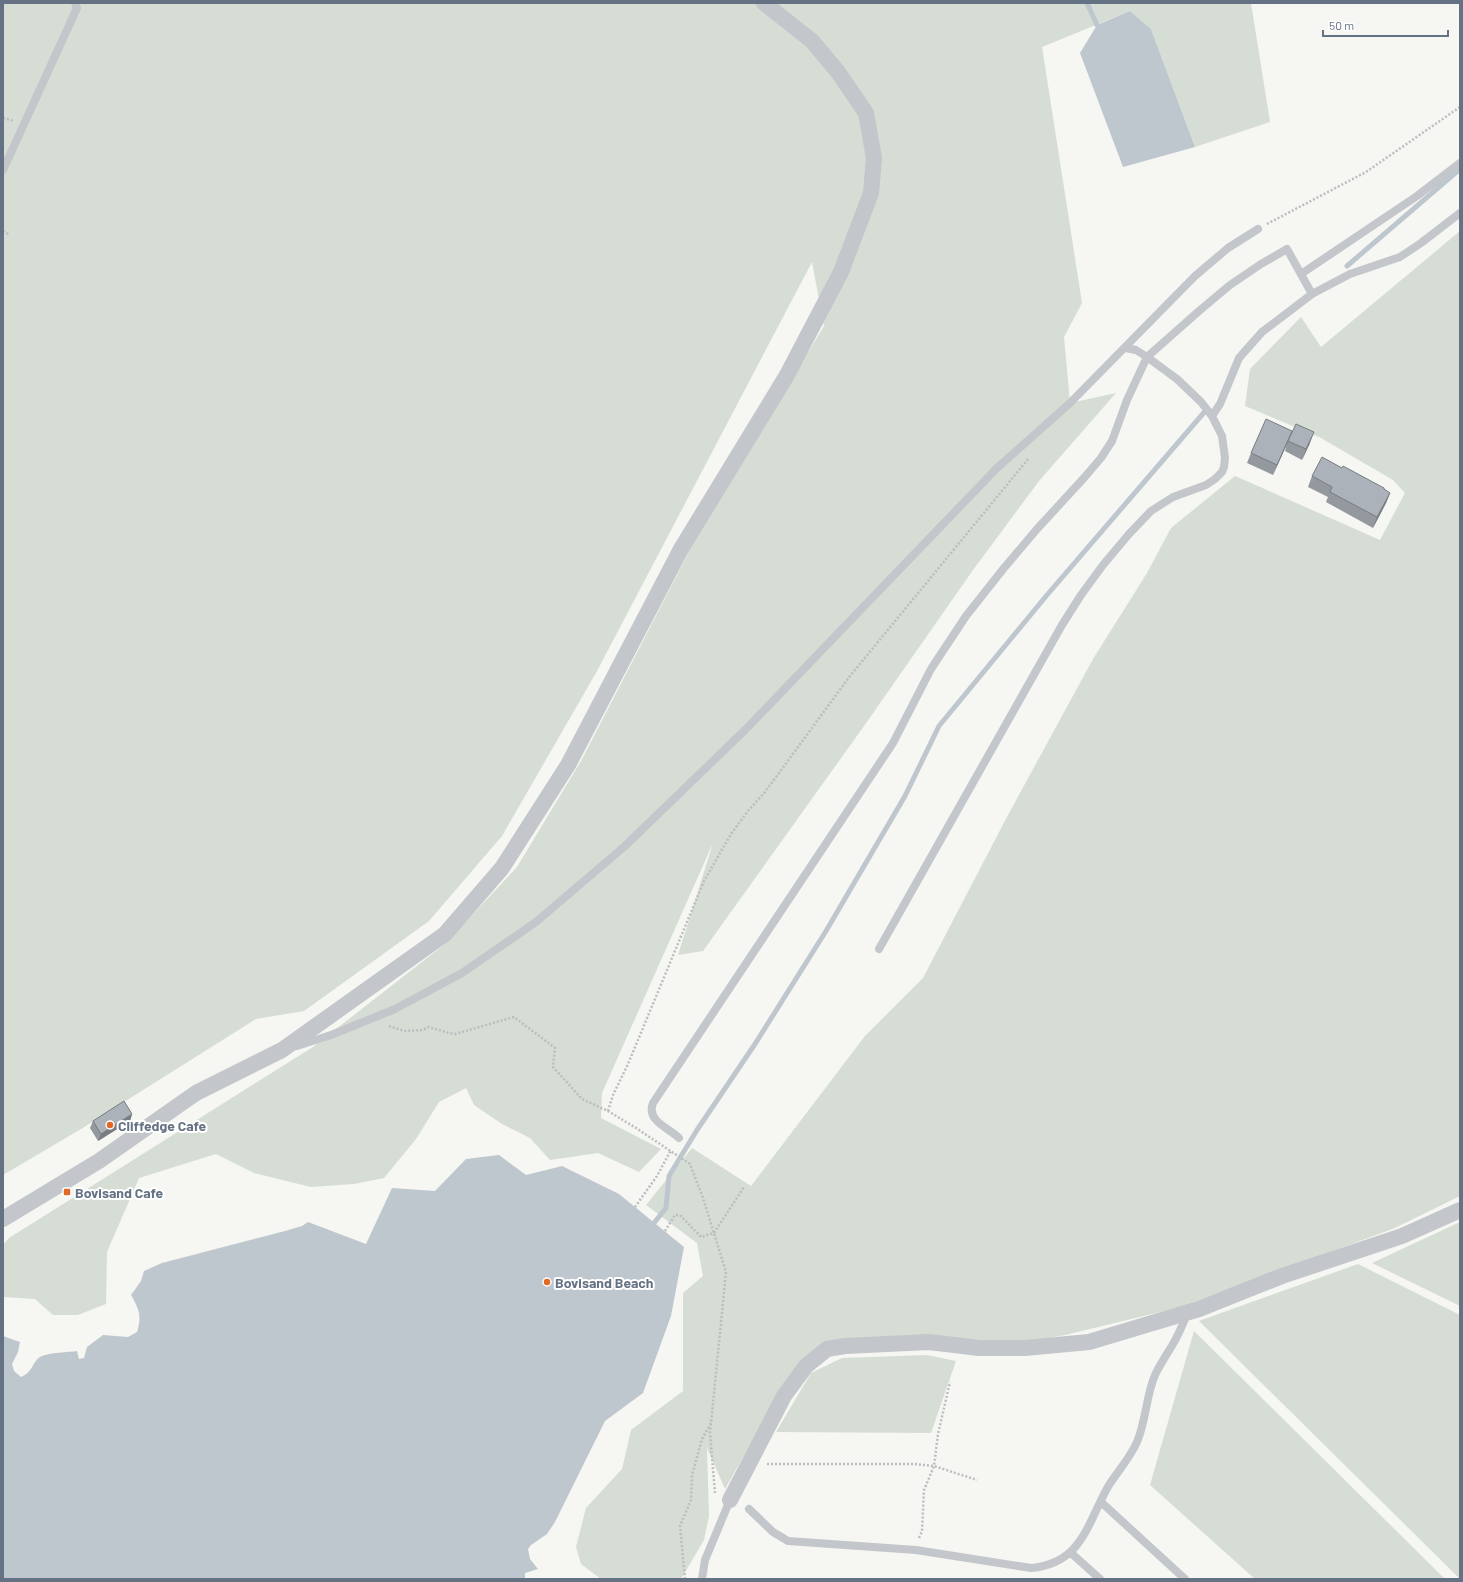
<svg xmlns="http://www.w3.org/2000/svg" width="1463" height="1582" font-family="Barlow,sans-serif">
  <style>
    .green { fill: #d6ddd4 }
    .water { fill: #bfc7ce }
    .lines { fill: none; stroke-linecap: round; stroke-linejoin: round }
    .stream { stroke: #bfc7ce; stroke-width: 5 }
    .path { stroke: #bbbdc0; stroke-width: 2.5; stroke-dasharray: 2 2; stroke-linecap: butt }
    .service { stroke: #c3c6ca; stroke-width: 8 }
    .minor { stroke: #c3c6ca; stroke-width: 16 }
    .wall { fill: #94999f }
    .shaded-wall { fill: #787d82 }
    .building { fill: #acb2b9; stroke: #787d82 }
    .poi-dot { fill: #e36825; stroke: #fff; stroke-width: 1.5 }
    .labels { text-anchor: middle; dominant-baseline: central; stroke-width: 4; stroke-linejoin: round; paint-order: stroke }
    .poi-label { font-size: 14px; font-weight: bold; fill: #657284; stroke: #fff; text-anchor: start }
  </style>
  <rect width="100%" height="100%" fill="#f6f6f2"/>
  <path class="green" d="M3,3H1251L1270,122L1195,147L1151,29L1130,11L1042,47L1082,303L1064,337L1070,403L1116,393L1039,481L973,570L864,726L703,951L678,955L713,843L602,1093L601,1118L661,1149L639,1172L598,1153L550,1160L530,1138L502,1124L474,1105L466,1088L439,1102L416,1139L384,1178L354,1184L311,1187L254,1173L216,1154L139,1178L107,1252L106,1304L78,1315H53L35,1299L3,1297V1245L9,1238L313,1047L445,944L517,867L581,761L692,546L824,326L812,262L597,671L502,836L429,921L304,1011L256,1019L81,1129L3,1175Z
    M1460,231V1196L1395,1228L1181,1307L1065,1335L1020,1343L846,1340L781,1390L725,1489L707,1448L709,1516L704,1540L681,1579H601L581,1564L576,1547L586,1508L622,1469L631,1430L683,1391V1293L703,1276L697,1243L646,1205L692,1148L751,1186L865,1036L923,978L1008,815L1093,659L1147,573L1171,528L1235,476L1380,540L1405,493L1393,480L1321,438L1245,406L1250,369L1301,317L1321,347Z
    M1460,1222V1306L1372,1263Z
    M1358,1264L1460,1315V1579L1199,1321Z
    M1194,1331L1445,1579H1255L1150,1485Z
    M927,1355L956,1361L931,1433L776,1432L811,1373L842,1358Z"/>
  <path class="water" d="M1130,11L1151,29L1195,147L1123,167L1080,53L1097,25Z
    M499,1155L526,1175L562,1166L619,1194L684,1247L671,1316L643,1393L605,1421L555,1522L547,1534L531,1545L528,1549L530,1559L538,1569L525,1573V1579H3V1336L20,1342L18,1352L12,1364L14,1371L21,1377C34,1372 32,1360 42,1356C49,1353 69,1352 77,1351L79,1359L84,1358L87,1347L103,1335L128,1337L137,1332C142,1316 139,1309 131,1295L141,1281L144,1271L162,1263L285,1231L302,1226L308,1222L366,1244L392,1188L435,1191L466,1159Z"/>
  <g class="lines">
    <path class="stream" d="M1087,3L1097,25
      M1347,266L1460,169
      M654,1223L666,1208L669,1176L697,1130L755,1044L826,931L905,796L939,726L1047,595L1207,409"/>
    <path class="path" d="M3,118L14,121
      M1267,224L1366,172L1460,107
      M3,231L10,235
      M389,1026L404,1031L423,1030L428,1027L449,1033L455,1034L514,1017L555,1048L553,1067L582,1099L608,1111L636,1128L690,1164L703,1198L726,1272L710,1433L715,1493
      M608,1111L613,1095L628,1064L704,881L731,834L748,811L765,792L850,676L1029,458
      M635,1207L657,1176L671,1150
      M665,1231L675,1215H680L701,1237L714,1233L744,1187
      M767,1464H914L934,1466L977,1480
      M919,1538L922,1531L924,1490L934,1466L938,1434L950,1382
      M685,1579L680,1526L691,1500L692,1475L702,1439L711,1423"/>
    <path class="service" d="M3,170L77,8L75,3
      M1301,274L1417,196L1460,163
      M1212,416L1220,404L1239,358L1262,332L1312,294
      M879,949L1062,625L1081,595L1103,565L1129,534L1151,511L1173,497L1206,485L1215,479L1222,472L1224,467L1225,458L1222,436L1212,416L1201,402L1177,379L1147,357L1136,350L1125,348
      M297,1046L331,1035L395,1009L462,973L536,922L625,846L746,729L997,468L1070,403L1195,276L1228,248L1258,229
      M679,1138C669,1128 646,1121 653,1103L893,743L931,669L966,616L1004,568L1037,529L1083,479L1101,458L1112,441L1127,400L1147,357L1199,311L1230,285L1261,264L1287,249L1312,294L1350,274L1400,257L1421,243L1460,213
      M1101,1502L1185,1579
      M749,1509L773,1532L788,1541L916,1550L1031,1568C1083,1563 1087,1523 1109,1485C1118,1471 1130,1458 1137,1442C1146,1421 1146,1396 1155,1375C1160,1364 1167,1354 1173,1344C1179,1334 1183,1324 1187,1314
      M1070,1552L1100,1579
      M702,1579L705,1560L730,1500"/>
    <path class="minor" d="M3,1219L99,1161L196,1093L282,1050L445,934L502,868L568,765L681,549L787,375L841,272L871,193L874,158L866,113L838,72L812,41L764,3
      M730,1500L784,1396L806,1366L827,1349L845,1346L929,1342L979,1348H1025L1089,1342L1199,1309L1282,1276L1402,1236L1460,1210"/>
  </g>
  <path class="wall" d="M1289,439L1310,443L1302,460L1285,451L1287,444L1273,475L1247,463L1251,453Z
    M1342,468L1390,493L1386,503L1373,528L1326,502L1328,497L1308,487L1312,476Z
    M132,1114L130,1121L98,1141L90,1128L93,1121Z"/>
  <path class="shaded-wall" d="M1292,431L1287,444L1273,475L1277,465Z
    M1314,432L1310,443L1302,460L1306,449Z
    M1390,493L1386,503L1373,528L1377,517Z
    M132,1114L130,1121L98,1141L101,1134Z"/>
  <path class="building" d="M1266,419L1292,431L1277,465L1251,453Z
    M1296,424L1314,432L1306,449L1288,441Z
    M1322,457L1342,468L1343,466L1384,488V489L1390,493L1377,517L1330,492L1332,487L1312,476Z
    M124,1101L132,1114L101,1134L93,1121Z"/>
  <g class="poi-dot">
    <circle cx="110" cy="1125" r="4"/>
    <rect x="63" y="1188" width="8" height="8" rx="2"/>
    <circle cx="547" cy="1282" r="4"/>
  </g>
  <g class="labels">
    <g class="poi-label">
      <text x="118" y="1125">Cliffedge Cafe</text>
      <text x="75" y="1192">Bovisand Cafe</text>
      <text x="555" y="1282">Bovisand Beach</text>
    </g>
  </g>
  <rect width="1463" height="1582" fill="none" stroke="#657284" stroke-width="8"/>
  <path d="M1323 30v6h125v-6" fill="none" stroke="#657284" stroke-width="2"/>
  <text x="1329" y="30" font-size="12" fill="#657284" stroke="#ffffff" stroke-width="3" paint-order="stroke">50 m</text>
</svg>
